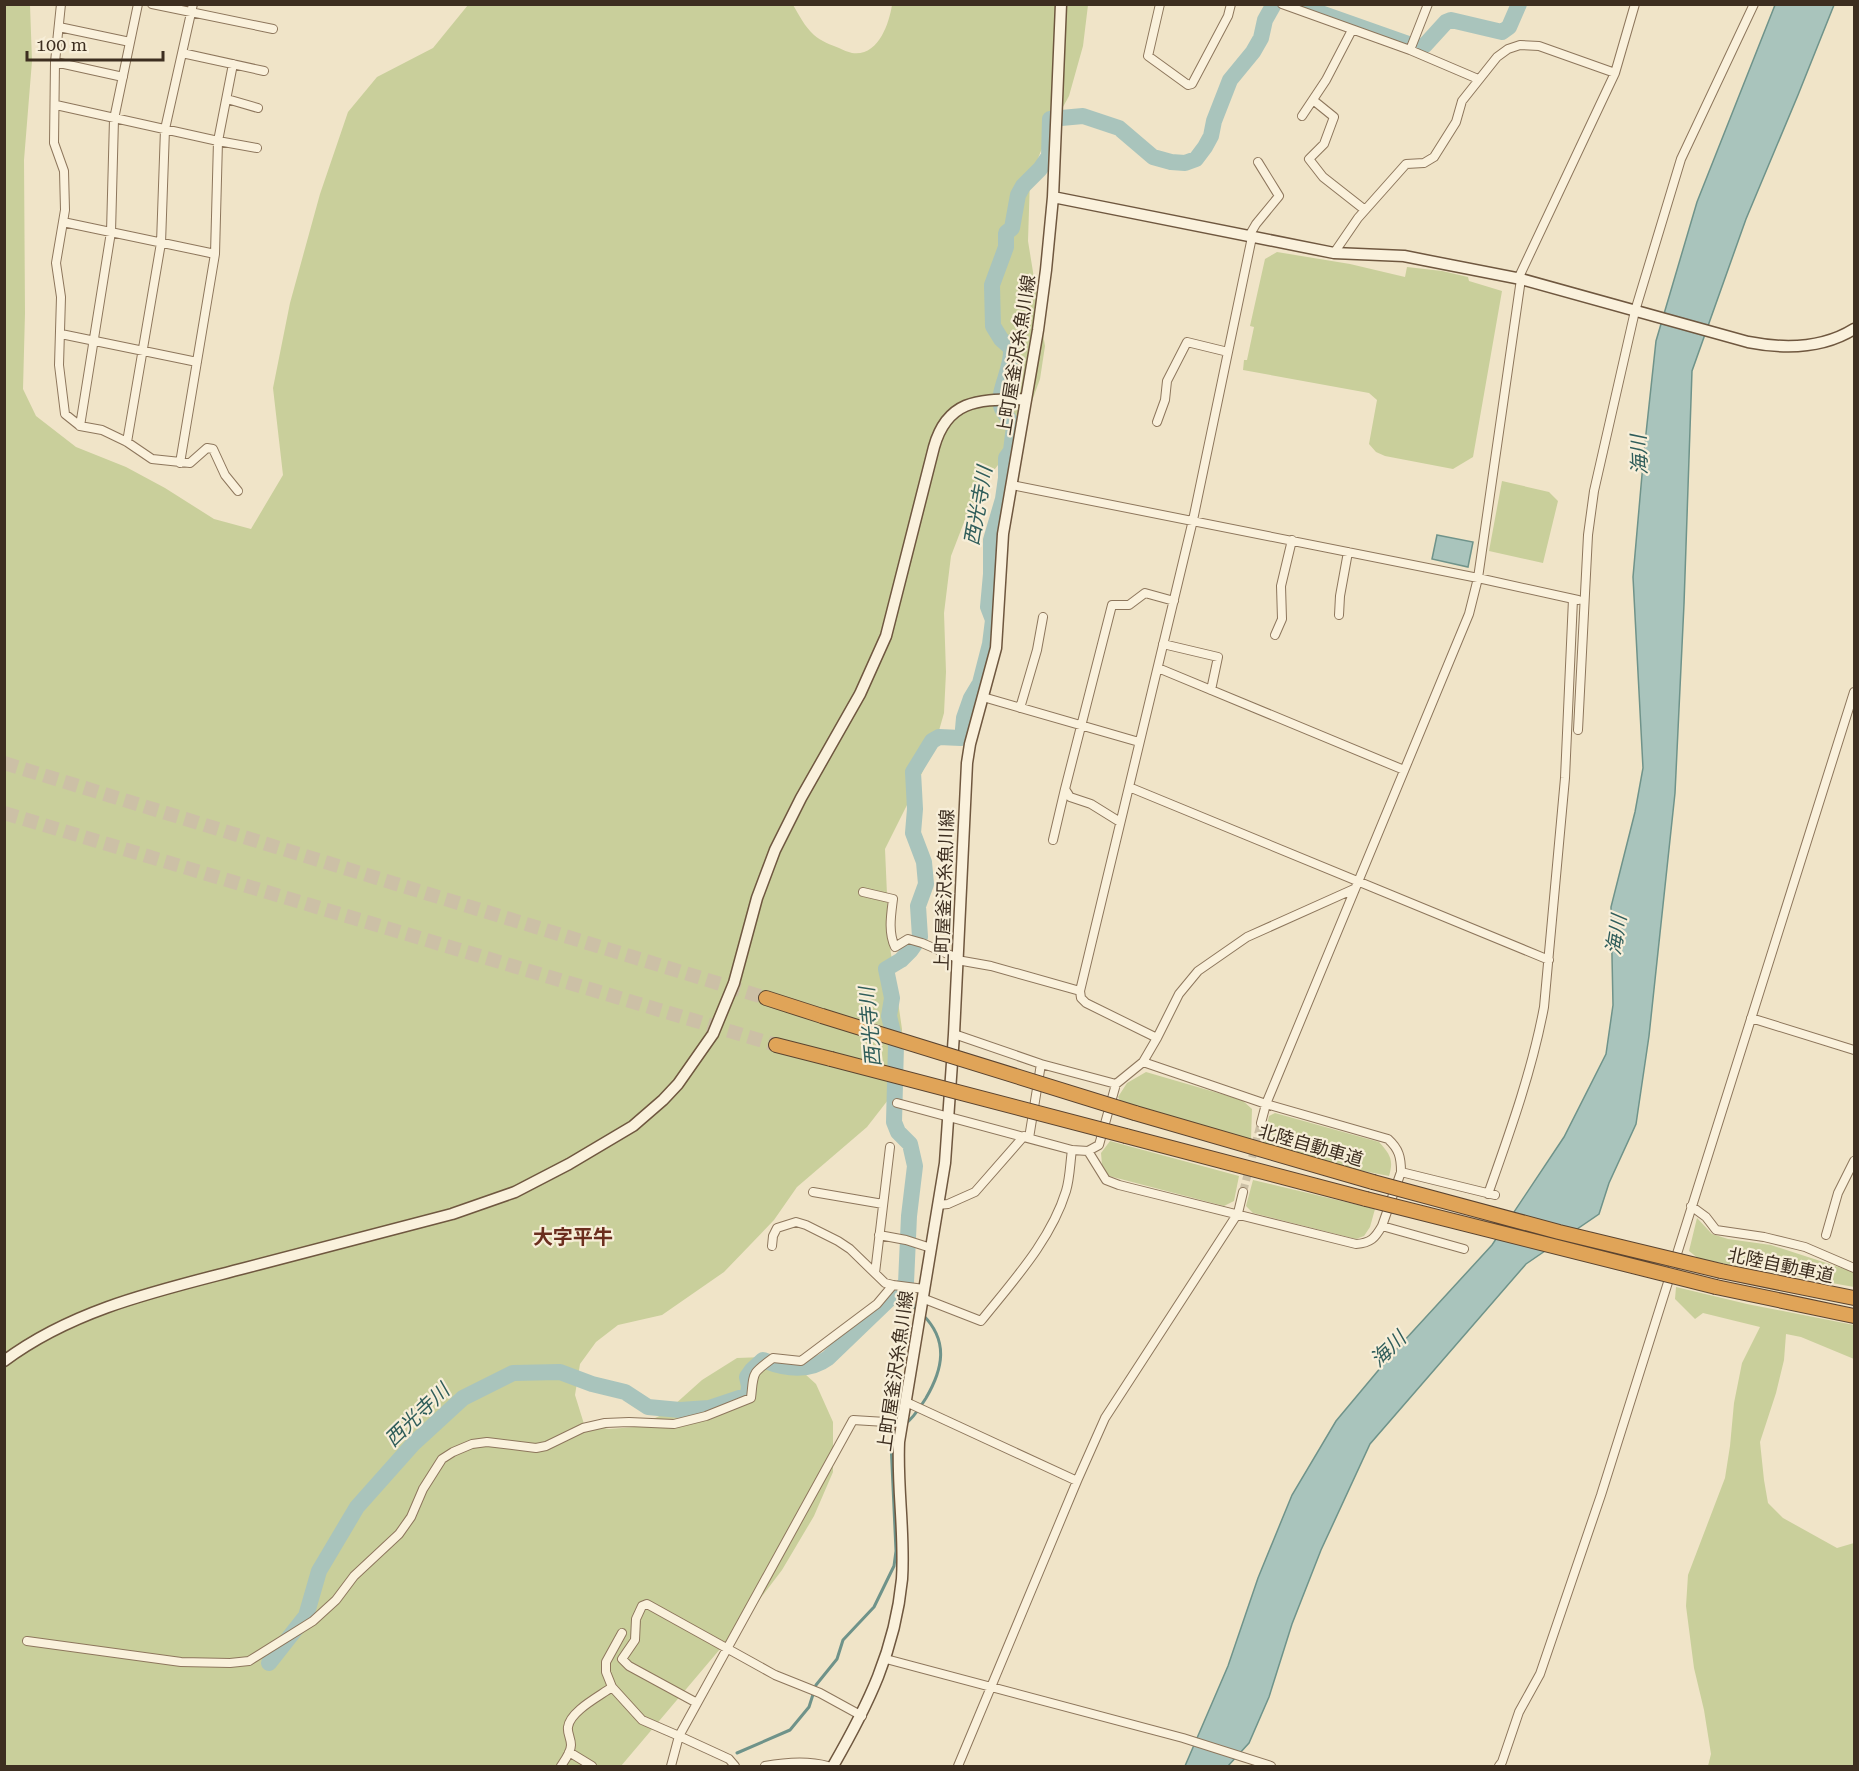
<svg xmlns="http://www.w3.org/2000/svg" width="1859" height="1771" font-family="'Roboto Serif','Noto Sans JP',serif">
  <style>
    .green { fill: #c9cf9b }
    .water { fill: #a9c4bc; stroke: #6f938a; stroke-width: 1.5 }
    .lines { fill: none; stroke-linecap: round; stroke-linejoin: round }
    .stream { stroke: #6f938a; stroke-width: 3 }
    .river { stroke: #a9c4bc; stroke-width: 16 }
    .street-tunnel { stroke: #ccc0a6; stroke-width: 8; stroke-dasharray: 8 4; stroke-linecap: butt }
    .highway-tunnel { stroke: #ccc0a6; stroke-width: 14; stroke-dasharray: 14 7; stroke-linecap: butt }
    .street-casing { stroke: #8d765c; stroke-width: 10 }
    .secondary-casing { stroke: #6f573f; stroke-width: 13 }
    .highway-casing { stroke: #5b4430; stroke-width: 16 }
    .street { stroke: #faf1dc; stroke-width: 8 }
    .secondary { stroke: #faf1dc; stroke-width: 10 }
    .highway { stroke: #e0a458; stroke-width: 14 }
    .highway-bridge-casing { stroke: #5b4430; stroke-width: 16; stroke-linecap: butt }
    .highway-bridge { stroke: #e0a458; stroke-width: 14 }
    .labels { text-anchor: middle; dominant-baseline: central; stroke-width: 4.5; stroke-linejoin: round; paint-order: stroke }
    .street-label { font-size: 18px; fill: #3d2e20; stroke: #f7eed8 }
    .water-label { font-size: 20px; font-style: italic; fill: #2f5d5a; stroke: #f7eed8 }
    .neighbourhood-label { font-size: 20px; font-weight: bold; fill: #6b2e1e; stroke: #f7eed8 }
  </style>
  <rect width="100%" height="100%" fill="#f0e4c8"/>
  <path class="green" d="M5,5H30L32,61L24,160L25,313L23,389L36,416L76,447L126,467L165,488L214,519L251,529L283,475L273,388L290,303L320,194L348,112L377,77L433,48L468,5H793C799,15 805,27 814,35C821,41 831,45 839,48C843,50 848,52 852,53C878,57 889,24 892,5H1088L1083,46L1069,96L1046,138L1030,179L1028,241L1045,346L1040,379L1019,437L992,473L966,517L951,556L944,613L946,672L944,713L936,741L914,791L885,849L889,940L902,1029L901,1067L888,1100L867,1127L797,1187L774,1220L724,1272L662,1315L618,1325L596,1342L580,1364L575,1395L584,1424L609,1429L635,1427L664,1414L702,1380L737,1358L766,1357L794,1364L816,1384L833,1422V1472L814,1516L782,1570L737,1629L621,1766H5Z
    M1277,252L1350,264L1405,277L1407,267L1442,271L1468,277L1469,281L1502,291L1473,457L1453,469L1385,456L1376,452L1369,444L1377,400L1369,393L1243,370L1244,360H1247L1254,327L1250,326L1265,259Z
    M1502,481L1549,492L1558,501L1543,563L1489,551Z
    M1146,1072L1242,1100L1252,1109L1251,1140L1121,1102L1118,1097L1127,1083Z
    M1275,1113L1379,1142C1390,1154 1394,1160 1389,1176L1348,1168L1263,1143L1269,1116Z
    M1110,1141L1239,1176L1234,1201L1224,1206L1109,1176L1102,1165L1101,1153Z
    M1253,1180L1375,1209L1370,1227L1364,1236L1356,1239L1253,1213L1246,1206Z
    M1697,1218L1712,1234L1728,1239L1771,1245L1854,1272V1287L1699,1259L1689,1251Z
    M1676,1287L1747,1304L1854,1325V1359L1801,1337L1786,1334L1784,1360L1776,1393L1760,1442L1764,1480L1768,1503L1783,1518L1837,1548L1854,1543V1766H1708L1711,1754L1704,1710L1694,1668L1686,1606L1688,1575L1725,1478L1730,1446L1734,1403L1742,1363L1760,1327L1703,1313L1695,1319L1675,1299Z"/>
  <path class="water" d="M1775,5H1834L1798,95L1746,219L1692,371L1684,604L1675,793L1649,1036L1636,1124L1609,1183L1599,1214L1526,1264L1370,1444L1321,1550L1292,1624L1269,1697L1249,1743L1228,1766H1185L1228,1666L1258,1578L1292,1495L1336,1421L1392,1354L1492,1245L1564,1137L1606,1054L1613,1005L1611,907L1635,812L1643,768L1633,577L1644,452L1656,341L1697,202Z
    M1437,535L1473,542L1468,567L1432,559Z"/>
  <g class="lines">
    <path class="stream" d="M906,1288L914,1307L918,1311
      M905,1424C914,1418 920,1407 926,1398C943,1369 949,1341 923,1315
      M737,1753L790,1730L809,1707L816,1685L837,1659L843,1640L874,1607L894,1566L896,1551L891,1443L895,1431L897,1429"/>
    <path class="river" d="M1295,4L1417,47L1425,45L1446,22L1451,20L1502,32L1509,27L1519,4
      M269,1663L306,1616L319,1571L357,1507L414,1443L463,1398L513,1373L560,1372L592,1384L625,1392L648,1407L680,1410L709,1408L748,1395L749,1386L747,1377L752,1370L763,1360C785,1369 809,1372 828,1358L906,1283L909,1216L915,1166L910,1144L898,1132L894,1122L896,1045L889,1016L892,998L886,969L901,960L911,950L920,937L918,906L926,884L924,862L913,833L915,809L913,772L932,741L939,737L961,738L965,735L963,729L964,718L971,698L980,683L990,644L993,620L988,607L991,574V540L1003,499L1006,478V458L1011,451L1014,426C1011,421 1003,413 1001,406C997,391 1013,367 1011,348L1001,339L993,326L992,285L1006,247V233L1012,228L1018,195L1023,186L1040,169L1049,156L1050,119L1083,116L1119,128L1153,157L1171,162L1185,163L1196,159L1205,147L1211,136L1214,121L1230,80L1253,52L1261,38L1265,20L1274,4"/>
    <path class="street-tunnel" d="M1243,1192L1261,1123"/>
    <path class="highway-tunnel" d="M4,763L766,998
      M4,813L776,1045"/>
    <g class="street-casing">
      <path id="street" d="M61,4L55,62L54,143L64,171L65,210L56,263L61,297L59,365L65,414L80,426L102,430L127,442L152,459L190,463L207,448L213,449L225,475L238,491
        M152,4L273,29
        M1160,4L1148,56L1188,85L1192,84L1228,16L1231,4
        M1282,4L1410,50L1478,79
        M59,27L130,42
        M1410,50L1428,4
        M182,53L264,71
        M55,62L123,77
        M227,99L258,108
        M1313,100L1334,117L1324,144L1309,159L1323,177L1365,210
        M56,105L218,141L257,148
        M1302,116L1326,80L1352,30
        M63,222L215,254
        M1249,236L1256,224L1279,196L1258,162
        M1334,253L1358,218L1406,164L1424,163L1434,157L1456,122L1462,101L1497,57L1508,49L1520,45L1539,46L1615,73
        M1518,279L1615,73L1635,4
        M61,334L197,362
        M1157,422L1165,400L1167,381L1187,342L1228,352
        M80,426L111,232L114,119L138,4
        M127,442L161,243L165,129L193,4
        M180,463L215,254L218,141L233,64
        M1012,485L1478,578L1578,600
        M1339,615L1340,596L1348,552
        M1275,635L1282,619L1281,586L1292,540
        M1163,644L1218,657L1211,690
        M1158,668L1404,770
        M983,697L1139,742
        M1020,708L1037,650L1043,617
        M1578,730L1588,535L1594,491L1635,311L1681,159L1754,4
        M1129,787L1549,960
        M1120,822L1091,804L1070,797L1065,789L1112,605H1129L1145,593L1174,601
        M1053,840L1065,789
        M863,892L893,899C891,915 888,932 895,947L908,939L922,943L957,958
        M957,960L991,966L1080,991
        M1751,1018L1854,1050
        M954,1034L1041,1064
        M1157,1038L1179,994L1198,971L1247,937L1354,889
        M1143,1062L1266,1104L1388,1139C1399,1149 1401,1157 1401,1172L1495,1195
        M897,1103L1072,1150C1070,1163 1070,1178 1066,1191C1051,1240 1013,1281 981,1321L922,1298
        M1261,1123L1266,1104L1469,614L1478,578L1521,279
        M1029,1138L1041,1064L1116,1084L1143,1062L1157,1038L1086,1003L1081,998L1080,991L1193,520L1252,237
        M1072,1150L1088,1151L1099,1145L1116,1084
        M1088,1151L1106,1180L1119,1185L1356,1244C1371,1243 1375,1238 1382,1226L1464,1249
        M813,1192L883,1204
        M1488,1194C1510,1132 1532,1071 1544,1007L1565,778L1573,599
        M938,1205L948,1204L975,1192L1024,1136
        M1691,1206L1706,1217L1716,1230L1764,1237L1805,1247L1854,1268
        M1382,1226L1401,1172
        M879,1235L906,1240L931,1248
        M1826,1235L1838,1193L1854,1161
        M772,1246L773,1236L777,1228L796,1222L806,1225L838,1241L850,1249L885,1283L893,1285L924,1289
        M875,1273L890,1147
        M906,1402L1077,1481
        M622,1633L606,1662V1672L612,1687L642,1720L679,1736L671,1766
        M27,1641L181,1662L230,1663L249,1661L313,1621L336,1600L354,1576L399,1534L411,1517L423,1489L442,1459L453,1452L472,1444L487,1442L536,1448L546,1446L583,1428L605,1423L629,1422L674,1424L706,1416L751,1398C754,1372 751,1374 773,1358L801,1361L877,1304L893,1285
        M886,1659L1183,1738L1271,1766
        M697,1703L629,1666L622,1659L635,1640L636,1619L642,1606L647,1604L775,1675L820,1693L862,1716
        M569,1752L592,1766
        M561,1766C565,1760 571,1752 571,1745C571,1738 567,1733 568,1727C570,1711 600,1696 612,1687
        M735,1766L729,1759L679,1736L853,1420L902,1423
        M765,1766C786,1762 807,1760 828,1766
        M958,1766L1077,1481L1105,1418L1238,1213L1243,1192
        M1499,1766L1502,1762L1519,1712L1540,1674L1601,1495L1854,692"/>
    </g>
    <g class="secondary-casing">
      <path id="secondary" d="M1053,197L1334,253L1404,256L1521,279L1748,342C1784,349 1822,349 1854,329
        M4,1361C75,1308 161,1290 245,1268C314,1250 383,1232 452,1214L515,1192L569,1164L633,1126L663,1100L678,1084L713,1034L734,983L757,898L775,850L801,798L860,694L886,636L934,447C948,397 982,400 1026,399
        M833,1766C868,1705 895,1651 902,1579C905,1534 897,1488 899,1442L945,1163L954,1034L967,763L970,744L996,648L1003,534L1038,330L1046,270L1053,197L1061,4"/>
    </g>
    <g class="highway-casing">
      <path id="highway" d="M766,998L822,1016
        M776,1045L831,1059
        M1135,1113L1373,1182
        M1126,1136L1366,1199
        M1721,1271L1854,1298
        M1716,1287L1854,1316"/>
    </g>
    <use href="#street" class="street"/>
    <use href="#secondary" class="secondary"/>
    <use href="#highway" class="highway"/>
    <g class="highway-bridge-casing">
      <path id="highway-bridge" d="M822,1016L1135,1113
        M831,1059L1126,1136
        M1373,1182L1559,1232L1721,1271
        M1366,1199L1716,1287"/>
    </g>
    <use href="#highway-bridge" class="highway-bridge"/>
  </g>
  <g class="labels">
    <g class="street-label">
      <text transform="translate(1016 355) rotate(-81)">上町屋釜沢糸魚川線</text>
      <text transform="translate(944 890) rotate(-88)">上町屋釜沢糸魚川線</text>
      <text transform="translate(1311 1145) rotate(16)">北陸自動車道</text>
      <text transform="translate(1781 1265) rotate(12)">北陸自動車道</text>
      <text transform="translate(895 1371) rotate(-82)">上町屋釜沢糸魚川線</text>
    </g>
    <g class="water-label">
      <text transform="translate(1639 455) rotate(-92)">海川</text>
      <text transform="translate(978 506) rotate(-80)">西光寺川</text>
      <text transform="translate(1616 935) rotate(-81)">海川</text>
      <text transform="translate(870 1027) rotate(-95)">西光寺川</text>
      <text transform="translate(1388 1349) rotate(-44)">海川</text>
      <text transform="translate(417 1415) rotate(-44)">西光寺川</text>
    </g>
    <g class="neighbourhood-label">
      <text x="573" y="1237">大字平牛</text>
    </g>
  </g>
  <rect width="1859" height="1771" fill="none" stroke="#3d2e20" stroke-width="12"/>
  <path d="M27 51v9h136v-9" fill="none" stroke="#3d2e20" stroke-width="3"/>
  <text x="36" y="51" font-size="18" fill="#3d2e20" stroke="#f7eed8" stroke-width="4.5" paint-order="stroke">100 m</text>
</svg>
